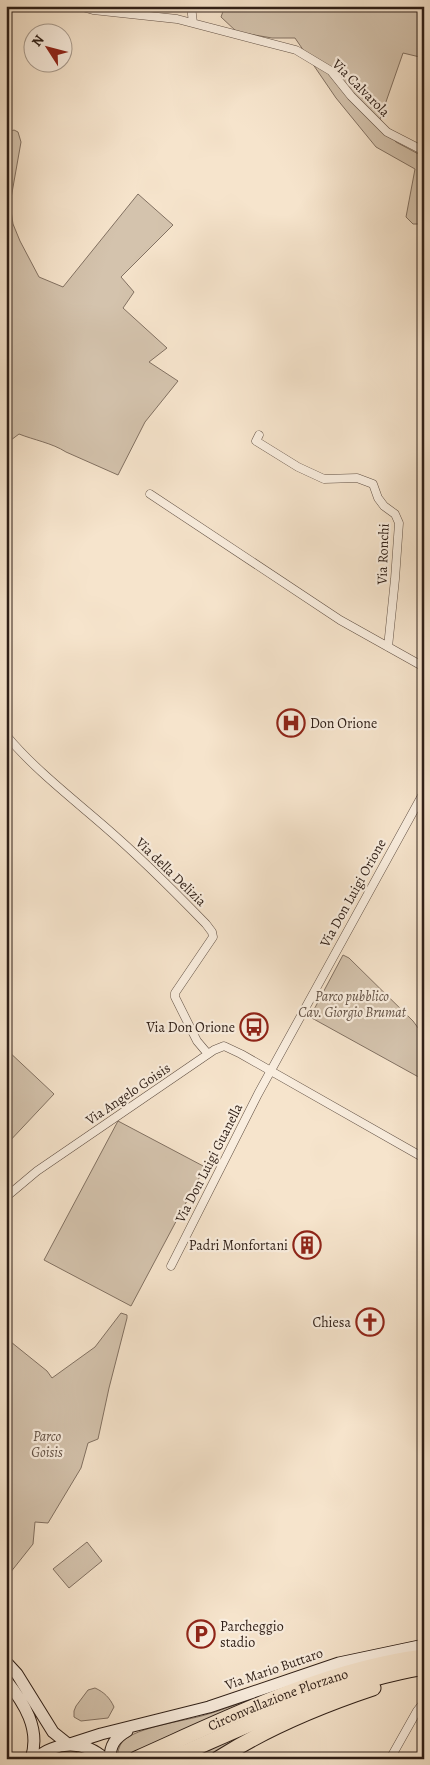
<svg xmlns="http://www.w3.org/2000/svg" width="430" height="1765" font-family="Alegreya,serif">
  <style>
    .green { fill: #d4c3ad; stroke: #827162 }
    .lines { fill: none; stroke-linecap: round; stroke-linejoin: round }
    .street-casing { stroke: #615044; stroke-width: 9 }
    .secondary-casing { stroke: #2f1f17; stroke-width: 13 }
    .highway-casing { stroke: #2f1f17; stroke-width: 17 }
    .street { stroke: #f9edde; stroke-width: 8 }
    .secondary { stroke: #f9edde; stroke-width: 11 }
    .highway { stroke: #f6e4cc; stroke-width: 15 }
    .labels { text-anchor: middle; dominant-baseline: central; stroke-width: 4.5; stroke-linejoin: round; paint-order: stroke }
    .street-label { font-size: 14px; fill: #2f1f17; stroke: #f9edde }
    .poi-label { font-size: 14px; fill: #2f1f17; stroke: #f9edde; text-anchor: end }
    .park-label { font-size: 14px; font-style: italic; fill: #615044; stroke: #f9edde }
  </style>
  <rect width="100%" height="100%" fill="#f6e4cc"/>
  <filter id="stains"><feTurbulence type="fractalNoise" baseFrequency=".004" numOctaves="4"/><feColorMatrix values="0 0 0 0 .2 0 0 0 0 .09 0 0 0 0 .02 0 0 0 .5 -.17"/></filter>
  <radialGradient id="worn" r=".72"><stop offset=".6" stop-color="#630" stop-opacity="0"/><stop offset="1" stop-color="#630" stop-opacity=".3"/></radialGradient>
  <path class="green" d="M225,6H424V58L403,53L380,119L396,142L424,157V224H413L406,217L415,169L376,147L336,98L295,38H272L237,32L221,17Z
    M14,130L18,132L21,142L10,204L13,224L20,241L39,277L63,287L138,194L173,225L121,277L134,292L123,308L167,348L149,362L178,381L145,422L118,475L66,452C52,443 34,440 19,434L11,440L6,449V133Z
    M343,955L349,958L413,1021L424,1036V1080L310,1017Z
    M6,1049L54,1094L6,1145Z
    M118,1121L205,1167L131,1306L44,1260Z
    M121,1313L127,1315V1318L109,1388L98,1439L88,1443L81,1468L48,1523L35,1522L33,1544L6,1578V1338L47,1371L52,1378L95,1347Z
    M87,1542L102,1561L69,1588L53,1569Z
    M95,1688C104,1692 110,1698 114,1707L108,1718L81,1721L74,1717V1711L76,1706L88,1690Z
    M246,1701L247,1704L118,1759C117,1752 119,1746 123,1741C137,1727 185,1721 205,1715C219,1711 232,1706 246,1701Z
    M253,1729L254,1731L208,1759H185Z
    M71,1751L86,1755L94,1759H45L59,1752Z"/>
  <g class="lines">
    <g class="street-casing">
      <path id="street" d="M79,6L93,10L177,19L296,50L331,71L351,96L387,132L424,151
        M191,6L193,23
        M259,435L256,441L298,467L324,479L357,478L373,484L378,498L384,506L395,514L399,523L395,579L388,647
        M150,494L340,620L424,667
        M6,735C32,767 73,799 104,826C140,857 173,890 206,924L212,932L213,937L175,993V997L197,1041L208,1054
        M424,913V921
        M6,1197L37,1171L214,1050L224,1046L241,1054L424,1158
        M171,1266L258,1094L424,792
        M390,1759L417,1711L424,1702"/>
    </g>
    <g class="secondary-casing">
      <path id="secondary" d="M6,1662L17,1674L53,1732L68,1744
        M6,1680C24,1703 41,1729 31,1759
        M70,1744L101,1734L209,1707L339,1663L424,1645
        M35,1759C56,1741 84,1740 105,1759
        M110,1759C110,1745 115,1738 127,1731"/>
    </g>
    <g class="highway-casing">
      <g id="highway">
        <path id="s1" d="M136,1759C226,1719 325,1669 424,1657"/>
        <path d="M170,1759C253,1723 335,1682 424,1667"/>
        <path d="M218,1759C266,1728 319,1706 373,1688"/>
      </g>
    </g>
    <use href="#street" class="street"/>
    <use href="#secondary" class="secondary"/>
    <use href="#highway" class="highway"/>
  </g>
  <defs>
    <g id="hospital-ring" transform="scale(1.4375)"><circle r="9.5" fill="#f9edde" stroke="#8f2418" stroke-width="1.5"/><path d="M-5-5h3v3.5h4V-5h3V5h-3V1.5h-4V5h-3Z" fill="#8f2418"/></g>
    <g id="bus-ring" transform="scale(1.4375)"><circle r="9.5" fill="#f9edde" stroke="#8f2418" stroke-width="1.5"/><path d="M-5-6H5V4H4V6H2V4H-2V6H-4V4H-5ZM-3.5-4V0h7V-4ZM-3.5 1.2v1.5H-2V1.2ZM2 1.2v1.5H3.5V1.2Z" fill="#8f2418"/></g>
    <g id="building-ring" transform="scale(1.4375)"><circle r="9.5" fill="#f9edde" stroke="#8f2418" stroke-width="1.5"/><path d="M-4-6H4V6H1V3H-1V6H-4ZM-2.5-4.3h1.7v1.8h-1.7ZM.8-4.3h1.7v1.8H.8ZM-2.5-1h1.7V.8h-1.7ZM.8-1h1.7V.8H.8Z" fill="#8f2418"/></g>
    <g id="church-ring" transform="scale(1.4375)"><circle r="9.5" fill="#f9edde" stroke="#8f2418" stroke-width="1.5"/><path d="M-1.2-6h2.4v3.5h3.3v2.4h-3.3V6h-2.4V-.1h-3.3v-2.4h3.3Z" fill="#8f2418"/></g>
    <g id="parking-ring" transform="scale(1.4375)"><circle r="9.5" fill="#f9edde" stroke="#8f2418" stroke-width="1.5"/><path d="M-3.5-5.5H1a3.5 3.5 0 0 1 0 7H-1V5.5H-3.5ZM-1-3.4V-.6H.8a1.4 1.4 0 0 0 0-2.8Z" fill="#8f2418"/></g>
  </defs>
  <g fill-rule="evenodd">
    <use href="#hospital-ring" x="291" y="723"/>
    <use href="#bus-ring" x="254" y="1027"/>
    <use href="#building-ring" x="307" y="1245"/>
    <use href="#church-ring" x="370" y="1322"/>
    <use href="#parking-ring" x="201" y="1634"/>
  </g>
  <g class="labels">
    <g class="street-label">
      <text transform="translate(361 88) rotate(45)">Via Calvarola</text>
      <text transform="translate(383 554) rotate(-88)">Via Ronchi</text>
      <text transform="translate(171 872) rotate(44)">Via della Delizia</text>
      <text transform="translate(353 893) rotate(-61)">Via Don Luigi Orione</text>
      <text transform="translate(128 1094) rotate(-34)">Via Angelo Goisis</text>
      <text transform="translate(209 1163) rotate(-63)">Via Don Luigi Guanella</text>
      <text transform="translate(274 1669) rotate(-19)">Via Mario Buttaro</text>
      <text stroke="none"><textPath href="#s1" startOffset="154">Circonvallazione Plorzano</textPath></text>
    </g>
    <g class="poi-label">
      <text x="310" y="723" text-anchor="start">Don Orione</text>
      <text x="235" y="1027">Via Don Orione</text>
      <text x="288" y="1245">Padri Monfortani</text>
      <text x="351" y="1322">Chiesa</text>
      <text x="220" y="1626" text-anchor="start">Parcheggio<tspan x="220" dy="16">stadio</tspan></text>
    </g>
    <g class="park-label">
      <text x="352" y="996">Parco pubblico<tspan x="352" dy="16">Cav. Giorgio Brumat</tspan></text>
      <text x="47" y="1436">Parco<tspan x="47" dy="16">Goisis</tspan></text>
    </g>
  </g>
  <rect width="430" height="1765" fill="none" stroke="#f6e4cc" stroke-width="25"/>
  <rect x="8" y="8" width="415" height="1750" fill="none" stroke="#2f1f17" stroke-width="2.5"/>
  <rect x="12" y="12" width="405" height="1740" fill="none" stroke="#2f1f17"/>
  <g transform="translate(48 48) rotate(306)"><circle r="24" fill="#f9edde" stroke="#a89b8e"/>
  <path d="M0-4L9 19L0 12L-9 19Z" fill="#8f2418"/>
  <text y="-8" font-size="14" font-weight="bold" text-anchor="middle" fill="#2f1f17">N</text>
  </g>
  <rect width="100%" height="100%" filter="url(#stains)"/>
  <rect width="100%" height="100%" fill="url(#worn)"/>
</svg>
